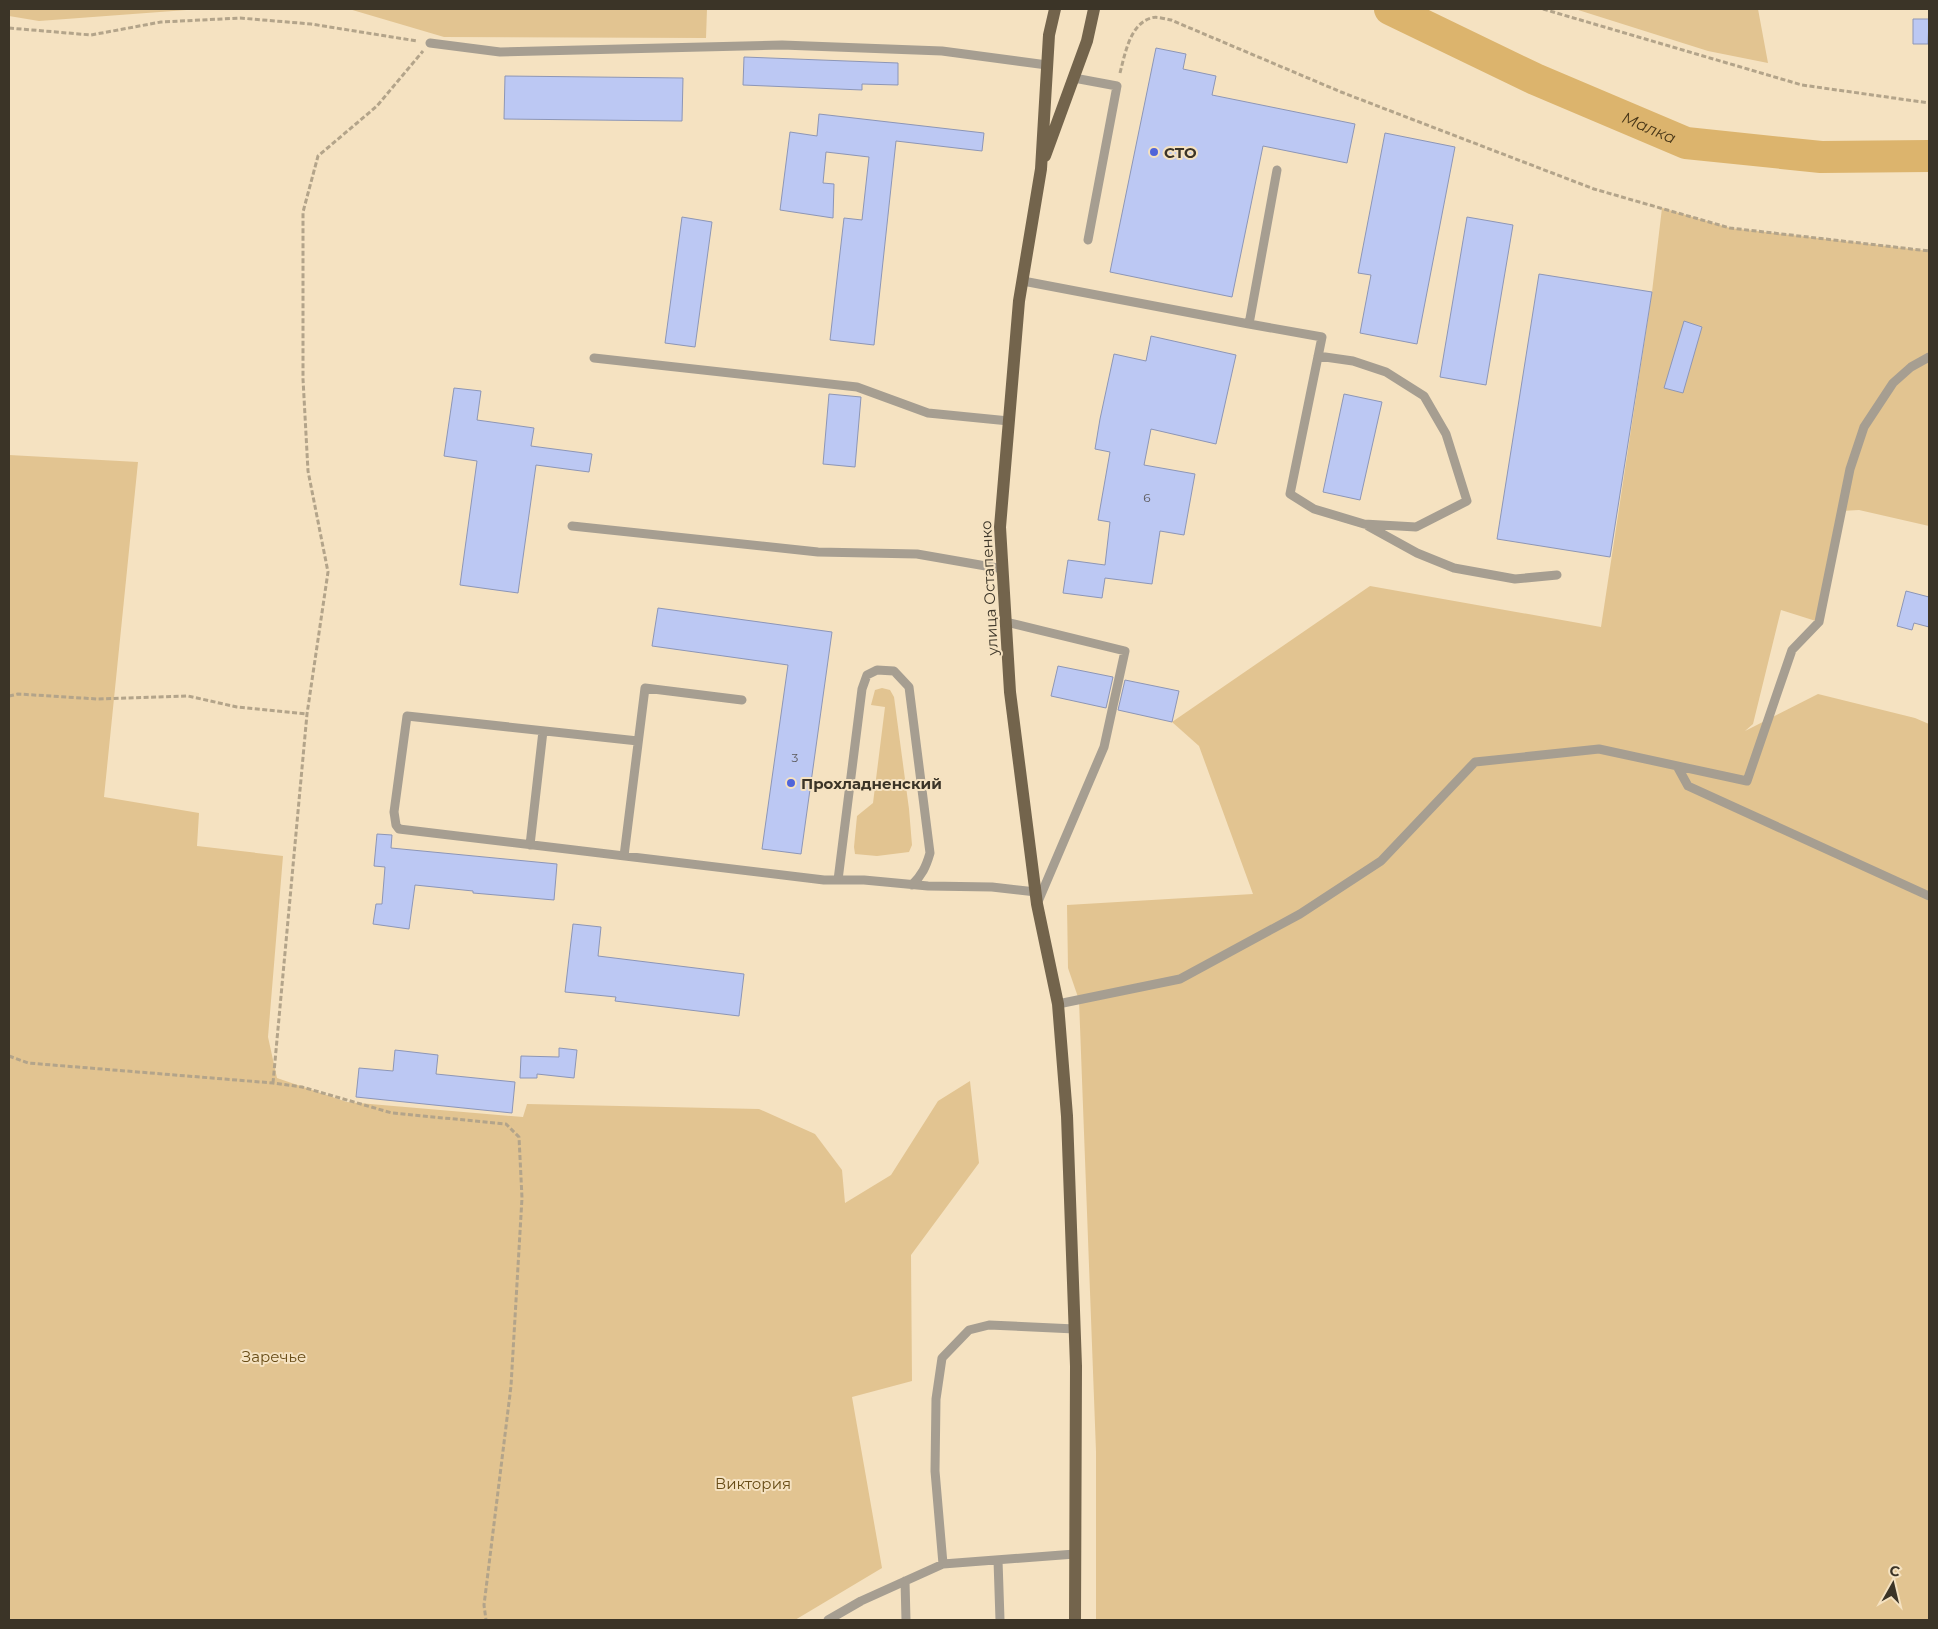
<svg xmlns="http://www.w3.org/2000/svg" width="1938" height="1629" font-family="Montserrat,sans-serif">
  <style>
    .green { fill: #e2c491 }
    .lines { fill: none; stroke-linecap: round; stroke-linejoin: round }
    .river { stroke: #dcb46d; stroke-width: 32 }
    .building { fill: #bcc8f3; stroke: #8d96b6 }
    .path { stroke: #b3a48a; stroke-width: 3; stroke-dasharray: 5 2.5; stroke-linecap: butt }
    .service { stroke: #a69e91; stroke-width: 9 }
    .primary { stroke: #73644c; stroke-width: 12 }
    .poi-dot { fill: #5064d9; stroke: #f5e2c1; stroke-width: 2 }
    .labels { text-anchor: middle; dominant-baseline: central; stroke-width: 4; stroke-linejoin: round; paint-order: stroke }
    .number-label { font-size: 12px; fill: #5b595a }
    .poi-label { font-size: 15px; font-weight: bold; fill: #3b3427; stroke: #f5e2c1; text-anchor: start }
    .street-label { font-size: 15px; fill: #3b3427; stroke: #f5e2c1 }
    .park-label { font-size: 15px; fill: #684c16; stroke: #f5e2c1 }
    .water-label { font-size: 16px; font-style: italic; fill: #493718; stroke: #f5e2c1 }
  </style>
  <rect width="100%" height="100%" fill="#f5e2c1"/>
  <path class="green" d="M9,9H200L39,21L9,16Z
    M349,9H707L706,38L444,37Z
    M1575,9H1758L1768,63L1708,51Z
    M1662,208L1730,228L1929,251V526L1859,510L1841,511L1819,622L1781,610L1753,724L1745,731L1818,694L1915,718L1929,724V1620H1096V1451L1079,1000L1068,968L1067,905L1253,894L1199,746L1172,722L1370,586L1601,627L1652,292Z
    M9,455L138,462L104,797L199,813L197,846L283,856L268,1037L277,1078L347,1102L523,1117L527,1104L759,1109L815,1134L842,1170L845,1203L891,1175L938,1101L970,1081L979,1163L911,1255L912,1381L852,1397L882,1568L795,1620H9Z
    M882,688L890,690L894,697L909,809L912,845L909,852L877,856L855,854L854,847L857,816L873,803L885,707L871,705L875,690Z"/>
  <g class="lines">
    <path class="river" id="s1" d="M1390,9L1535,79L1686,143L1821,157L1929,156"/>
  </g>
  <path class="building" d="M1913,19H1929L1928,44H1913Z
    M1156,48L1186,54L1183,69L1216,76L1212,95L1355,124L1347,163L1263,146L1232,297L1110,272Z
    M744,57L898,63V85L862,84V90L743,85Z
    M505,76L683,78L682,121L504,119Z
    M819,114L984,133L982,151L896,141L874,345L830,340L844,218L862,220L869,157L826,152L823,183L834,184L833,218L780,210L790,132L817,136Z
    M1385,133L1455,147L1417,344L1360,333L1371,275L1358,273Z
    M682,217L712,222L695,347L665,343Z
    M1467,217L1513,225L1486,385L1440,377Z
    M1539,274L1652,292L1610,557L1497,539Z
    M1684,321L1702,327L1683,393L1664,388Z
    M1151,336L1236,355L1216,444L1151,429L1144,465L1195,474L1184,535L1160,531L1152,584L1105,578L1102,598L1063,593L1068,560L1105,565L1110,522L1098,520L1110,452L1095,449L1100,419L1114,354L1146,361Z
    M454,388L481,391L477,420L534,428L531,446L592,454L589,472L536,465L518,593L460,585L477,461L444,456Z
    M829,394L861,397L855,467L823,464Z
    M1344,394L1382,402L1360,500L1323,492Z
    M1906,591L1929,597V627L1914,623L1912,630L1897,626Z
    M658,608L832,632L801,854L762,849L788,665L652,646Z
    M1058,666L1113,677L1106,708L1051,696Z
    M1125,680L1179,691L1172,722L1118,710Z
    M377,834L392,835L391,848L557,864L554,900L473,893V891L415,885L409,929L373,924L376,904H382L385,867L374,866Z
    M573,924L601,927L598,956L744,974L739,1016L615,1001L616,997L565,992Z
    M559,1048L577,1050L574,1078L537,1074V1078H520L521,1056L559,1057Z
    M395,1050L438,1055L436,1074L515,1082L512,1113L356,1097L359,1068L393,1071Z"/>
  <g class="lines">
    <path class="path" d="M1543,9L1802,85L1929,103
      M9,28L91,35L161,22L240,18L311,24L417,41
      M1120,73C1125,54 1130,24 1151,18C1157,16 1165,19 1171,20L1341,92L1594,189L1730,228L1929,251
      M9,696L18,694L98,699L188,696L237,707L306,714
      M9,1056L28,1063L273,1083L302,1087L392,1113L506,1124L519,1137L522,1198L511,1386L484,1605L486,1620
      M273,1083L307,714L328,572L308,471L303,379V212L318,156L377,106L423,51"/>
    <path class="service" d="M430,43L500,52L782,45L942,51L1047,65
      M1074,78L1117,86L1088,240
      M1023,281L1249,324L1277,170
      M1249,324L1322,337L1290,494L1314,509L1364,524L1416,527L1467,501L1446,434L1424,396L1386,372L1353,361L1318,356
      M594,358L857,387L928,413L1009,421
      M572,526L818,552L917,554L1003,569
      M1368,526L1417,553L1454,568L1515,579L1557,575
      M1006,622L1125,651L1104,747L1037,904
      M638,741L407,716L394,812L396,825L399,829L824,880H864L928,886L992,887L1036,892
      M1677,766L1688,786L1929,896
      M530,845L543,731
      M624,856L645,688L742,700
      M838,880L862,689L867,675L877,670L894,671L909,687L930,853C926,867 922,875 912,885
      M1058,1004L1180,979L1300,914L1381,861L1475,762L1599,749L1747,781L1792,650L1819,622L1850,469L1864,427L1893,383L1911,367L1929,357
      M998,1560L1000,1620
      M943,1564L935,1471L936,1399L942,1358L969,1330L989,1325L1075,1329
      M905,1581L906,1620
      M828,1620L861,1601L943,1564L1075,1554"/>
    <path class="primary" d="M1055,9L1049,35L1041,169L1019,301L1000,527L1010,692L1037,904L1058,1004L1067,1116L1076,1366L1075,1620
      M1045,156L1087,41L1094,9"/>
  </g>
  <g class="poi-dot">
    <circle cx="1154" cy="152" r="5"/>
    <circle cx="791" cy="783" r="5"/>
  </g>
  <g class="labels">
    <g class="number-label">
      <text x="1147" y="497">6</text>
      <text x="795" y="757">3</text>
    </g>
    <g class="poi-label">
      <text x="1164" y="152">СТО</text>
      <text x="801" y="783">Прохладненский</text>
    </g>
    <g class="street-label">
      <text transform="translate(989 588) rotate(-93)">улица Остапенко</text>
    </g>
    <g class="park-label">
      <text x="274" y="1356">Заречье</text>
      <text x="753" y="1483">Виктория</text>
    </g>
    <g class="water-label">
      <text stroke="none"><textPath href="#s1" startOffset="285">Малка</textPath></text>
    </g>
  </g>
  <rect width="1938" height="1629" fill="none" stroke="#3b3427" stroke-width="20"/>
  <g transform="translate(1893 1584) rotate(8)" stroke="#f5e2c1" stroke-width="4" paint-order="stroke">
  <path d="M0-4L9 19L0 12L-9 19Z" fill="#3b3427"/>
  <text y="-8" font-size="14" font-weight="bold" text-anchor="middle" fill="#3b3427">С</text>
  </g>
</svg>
